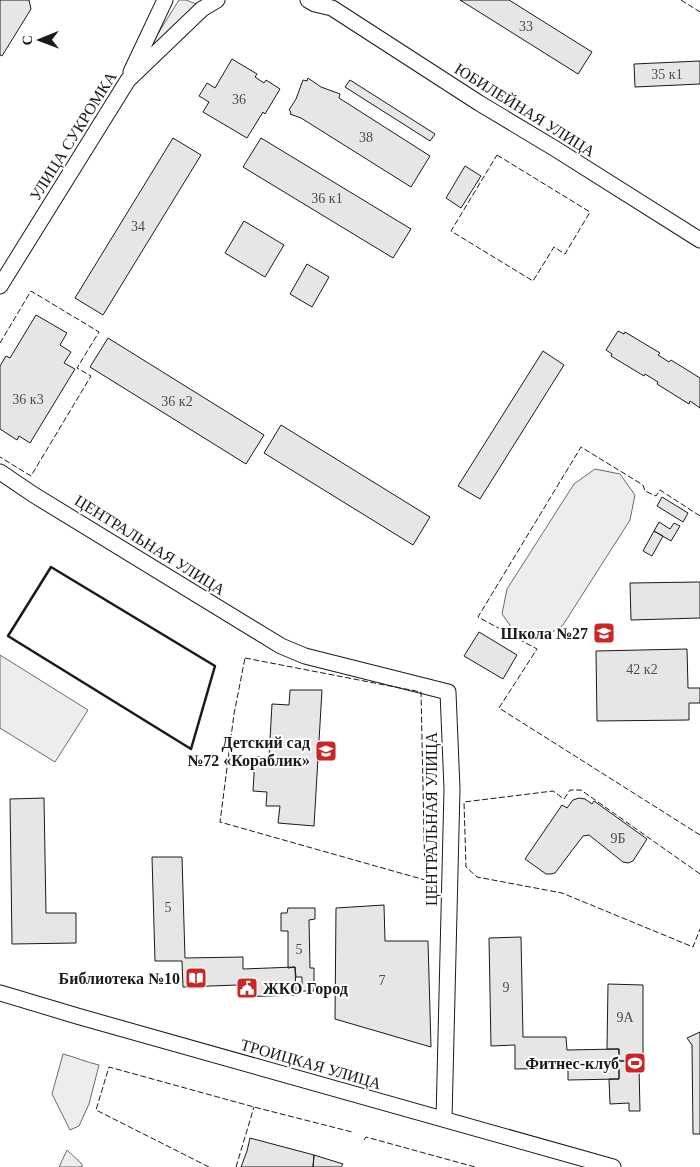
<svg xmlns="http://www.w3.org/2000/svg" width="700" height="1167" font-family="Georgia,serif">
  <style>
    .green { fill: #ededed; stroke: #6a6a6a }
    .building { fill: #e6e6e6; stroke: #1a1a1a }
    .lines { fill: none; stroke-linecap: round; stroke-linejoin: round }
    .minor-casing { stroke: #1a1a1a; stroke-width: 17 }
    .minor { stroke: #fff; stroke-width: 15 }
    .fence { stroke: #1a1a1a; stroke-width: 1; stroke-dasharray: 6 2.5; stroke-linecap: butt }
    .wall { stroke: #1a1a1a; stroke-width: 2.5 }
    .labels { text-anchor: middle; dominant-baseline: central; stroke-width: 4; stroke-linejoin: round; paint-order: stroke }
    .number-label { font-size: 14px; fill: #4d4d4d }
    .street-label { font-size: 16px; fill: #1a1a1a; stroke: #fff }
    .poi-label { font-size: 16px; font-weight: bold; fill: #1a1a1a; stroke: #fff; text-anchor: end }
  </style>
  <rect width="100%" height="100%" fill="#fff"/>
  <path class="green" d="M179,0H186L196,4L148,54L146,53Z
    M595,469L620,474L635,495L630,520L563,625L542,639L517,635L502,614L507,589L574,484Z
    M0,655L88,710L55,762L0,728Z
    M63,1054C75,1057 86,1062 99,1065L89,1104L79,1126L70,1130L52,1094Z
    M67,1150L82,1164V1167H59Z"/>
  <path class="building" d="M0,0H29L31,9L2,56L0,55Z
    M460,0H509L592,52L578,74Z
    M232,59L257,74L255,77L264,83L266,80L280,89L265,114L263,112L247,138L203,112L209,102L199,96L207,83L215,88Z
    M700,61V84L635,87L634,64Z
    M308,78L321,87L340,94L339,98L430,156L411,187L301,118L290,114L291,112L289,110L296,99L303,80L307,81Z
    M350,80L435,134L430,141L345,87Z
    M173,138L201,155L103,315L75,298Z
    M261,138L411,229L393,258L243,167Z
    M465,166L481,176L461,208L446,198Z
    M244,221L284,245L265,277L225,253Z
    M307,264L329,277L312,307L290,294Z
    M36,315L67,333L60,345L71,352L64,363L75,369L30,443L19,436L17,440L0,429V366L6,356L10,358Z
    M618,331L624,334L625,332L660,353L658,355L669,362L671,360L700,378V408L690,401L689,404L657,384L658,382L645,374L644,376L611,356L612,354L606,350Z
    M108,338L264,435L246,464L90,367Z
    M543,351L564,365L480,499L458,486Z
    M281,425L430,517L413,545L264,453Z
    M662,497L688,513L683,522L657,506Z
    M659,522L670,529L674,523L680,526L671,541L654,531Z
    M654,531L663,536L652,556L643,551Z
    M700,582V618L631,620L630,583Z
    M479,632L517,655L503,679L464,656Z
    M687,649L688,688H700V703H689V720L597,721L596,651Z
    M290,690H322L314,826L278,823L280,806H266L267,792L253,791L255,757H269L272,704L289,705Z
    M44,798L46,913H76V943L12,944L10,799Z
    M579,798L585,799L592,804L594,801L647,839L633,861L628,863L623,862L589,835L583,836L555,873L551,874H546L525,859L562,805L567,808L573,800Z
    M152,857H182L185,958L243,957V969L295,967L296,995L238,997V985L183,987L182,961H155Z
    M384,905L385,941H428L431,1047L335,1019L336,908Z
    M288,908H315V919L309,920L310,968H314V991H302V977H296L295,967L288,968V931H281V913H287Z
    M521,937L523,1037H566L567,1050L619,1049V1079L568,1080V1068L515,1069V1045L491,1046L489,938Z
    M608,984L643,985V1068H628V1061H619V1049H607Z
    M700,1032V1134H693L692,1045L687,1038Z
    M619,1061H628V1068L639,1067L640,1111H629V1103L610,1104L609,1079H619Z
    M250,1138L314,1155L313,1167H241L247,1151Z
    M314,1155L343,1164L341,1167H313Z"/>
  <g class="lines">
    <g class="minor-casing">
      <path id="minor" d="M308,0L315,4L332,8L479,103L554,148L700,240
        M131,72L165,0
        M0,286L128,80L202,9L217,0
        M0,472L34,495L281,646L305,656L448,692L452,789L444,1119
        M0,993L77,1016L613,1167"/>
    </g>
    <use href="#minor" class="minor"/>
    <path class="fence" d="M681,0L700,12
      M497,155L590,212L565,254L554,247L533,281L451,231Z
      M0,343L31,291L99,332L77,368L91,376L31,476L0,457
      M700,516L660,490L656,496L645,491L643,485L581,447L478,617L537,649L499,708L700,835
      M245,658L421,692L425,880L220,822L234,714Z
      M700,874L581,790H570L564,799L553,791L464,802L466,867L477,877L562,893L693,947L700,929
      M364,1140L366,1137L475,1167
      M209,1167L96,1110L109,1067L254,1107L352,1132
      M236,1167L254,1107"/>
    <path class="wall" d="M51,567L215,666L191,749L8,636Z"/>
  </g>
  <defs>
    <g id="school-square" transform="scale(1.125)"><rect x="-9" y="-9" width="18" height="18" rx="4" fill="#c62828" stroke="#fff"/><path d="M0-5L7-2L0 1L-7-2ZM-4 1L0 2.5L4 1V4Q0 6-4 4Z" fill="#fff"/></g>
    <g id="library-square" transform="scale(1.125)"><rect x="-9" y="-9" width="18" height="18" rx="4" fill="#c62828" stroke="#fff"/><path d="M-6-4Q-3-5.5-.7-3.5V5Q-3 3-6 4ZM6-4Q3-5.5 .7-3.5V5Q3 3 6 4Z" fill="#fff"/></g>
    <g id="civic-square" transform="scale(1.125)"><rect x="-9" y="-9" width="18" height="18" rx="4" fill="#c62828" stroke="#fff"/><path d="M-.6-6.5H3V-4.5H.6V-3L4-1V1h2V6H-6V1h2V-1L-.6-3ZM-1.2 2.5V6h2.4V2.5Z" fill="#fff"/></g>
    <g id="stadium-square" transform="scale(1.125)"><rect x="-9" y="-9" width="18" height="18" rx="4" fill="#c62828" stroke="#fff"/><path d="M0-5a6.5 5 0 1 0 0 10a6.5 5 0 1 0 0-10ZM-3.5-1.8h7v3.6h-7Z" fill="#fff"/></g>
  </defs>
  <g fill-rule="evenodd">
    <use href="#school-square" x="604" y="633"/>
    <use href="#school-square" x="326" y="751"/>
    <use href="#library-square" x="196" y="978"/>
    <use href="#civic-square" x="247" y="988"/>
    <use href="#stadium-square" x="635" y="1063"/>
  </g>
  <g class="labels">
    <g class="number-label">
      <text x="526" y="26">33</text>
      <text x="667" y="74">35 к1</text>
      <text x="239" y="99">36</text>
      <text x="366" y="137">38</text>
      <text x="327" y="198">36 к1</text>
      <text x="138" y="226">34</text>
      <text x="28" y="399">36 к3</text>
      <text x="177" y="401">36 к2</text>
      <text x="642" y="669">42 к2</text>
      <text x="618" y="838">9Б</text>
      <text x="168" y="907">5</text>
      <text x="299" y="949">5</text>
      <text x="382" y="980">7</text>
      <text x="506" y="987">9</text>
      <text x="625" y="1017">9А</text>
    </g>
    <g class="street-label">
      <text transform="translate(525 110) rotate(32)">ЮБИЛЕЙНАЯ УЛИЦА</text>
      <text transform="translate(73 136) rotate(-58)">УЛИЦА СУКРОМКА</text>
      <text transform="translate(150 545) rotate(32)">ЦЕНТРАЛЬНАЯ УЛИЦА</text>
      <text transform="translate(431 819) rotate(-90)">ЦЕНТРАЛЬНАЯ УЛИЦА</text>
      <text transform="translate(311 1064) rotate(16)">ТРОИЦКАЯ УЛИЦА</text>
    </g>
    <g class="poi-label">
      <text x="588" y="633">Школа №27</text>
      <text x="310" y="742">Детский сад<tspan x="310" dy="18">№72 «Кораблик»</tspan></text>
      <text x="180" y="978">Библиотека №10</text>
      <text x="263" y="988" text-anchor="start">ЖКО Город</text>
      <text x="619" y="1063">Фитнес-клуб</text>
    </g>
  </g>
  <g transform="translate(40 40) rotate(269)" stroke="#ffffff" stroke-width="4" paint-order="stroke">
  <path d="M0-4L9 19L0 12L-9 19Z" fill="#1a1a1a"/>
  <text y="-8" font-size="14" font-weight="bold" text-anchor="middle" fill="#1a1a1a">С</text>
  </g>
</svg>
